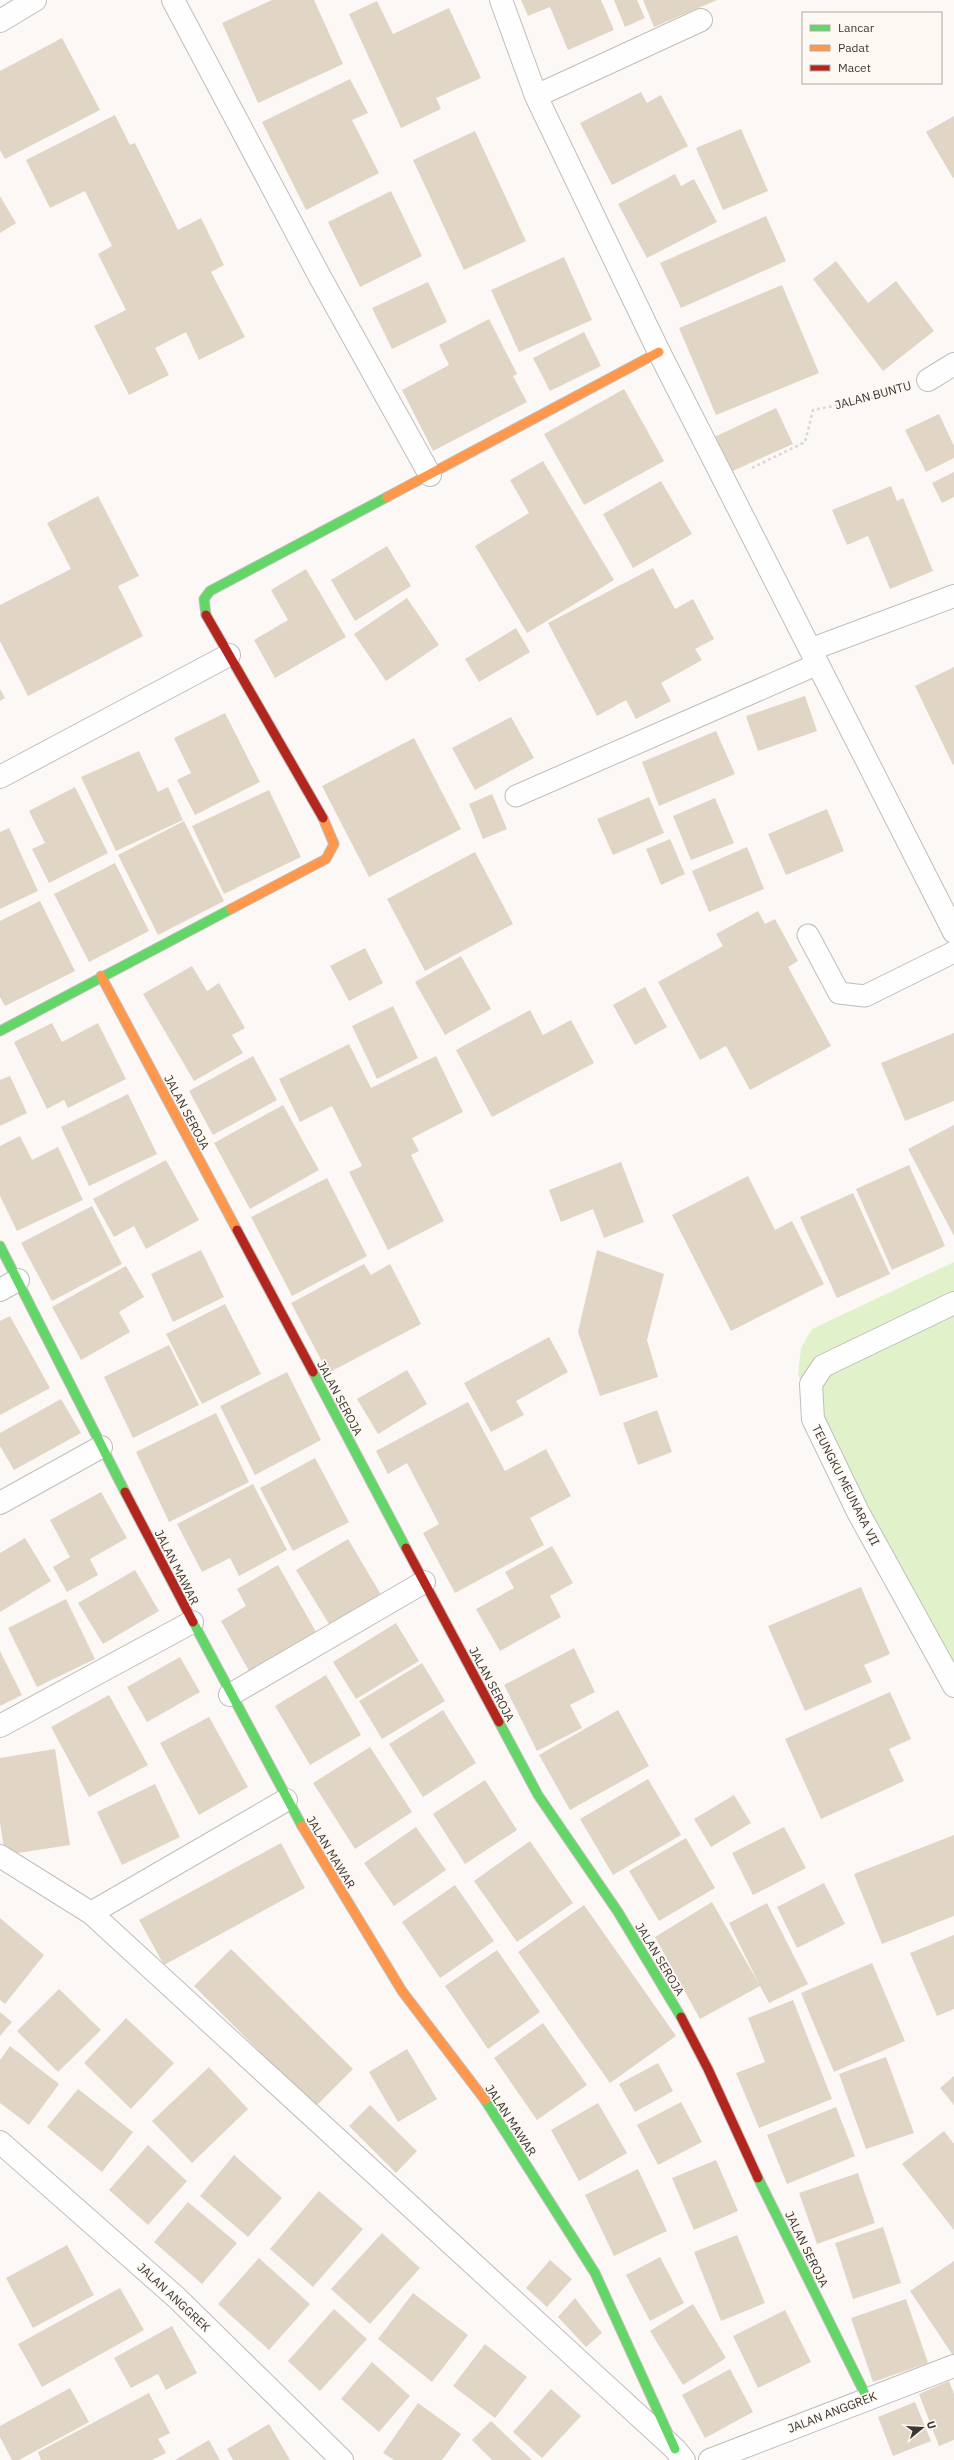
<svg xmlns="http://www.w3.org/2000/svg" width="954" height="2460" font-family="'IBM Plex Sans',sans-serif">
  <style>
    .green { fill: #e1f2cb }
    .building { fill: #e1d6c6 }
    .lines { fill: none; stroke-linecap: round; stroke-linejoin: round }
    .lane-casing { stroke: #c1beba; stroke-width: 23 }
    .street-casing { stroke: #c1beba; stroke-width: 24 }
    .fast-casing { stroke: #c1beba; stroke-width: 11 }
    .slow-casing { stroke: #c1beba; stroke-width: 11 }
    .jam-casing { stroke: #c1beba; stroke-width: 11 }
    .path { stroke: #d9d8d6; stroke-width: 2.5; stroke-dasharray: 3 3; stroke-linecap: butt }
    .lane { stroke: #fefefe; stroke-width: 21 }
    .street { stroke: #fefefe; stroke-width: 22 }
    .fast { stroke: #63d668; stroke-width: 9 }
    .slow { stroke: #ff974d; stroke-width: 9 }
    .jam { stroke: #b3261e; stroke-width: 9 }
    .labels { text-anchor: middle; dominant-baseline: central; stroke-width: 3.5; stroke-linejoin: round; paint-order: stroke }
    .street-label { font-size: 12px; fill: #3a3632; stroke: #fef8f2 }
  </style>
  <rect width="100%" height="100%" fill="#fbf8f5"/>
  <path class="green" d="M954,1262V1670L848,1477L798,1375L801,1348L812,1329Z"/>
  <path class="building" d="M272,0H314L343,64L258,103L222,23Z
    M521,0H601L614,30L568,50L550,7L528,16Z
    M614,0H637L645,18L625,27Z
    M643,0H717L654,27Z
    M377,1L393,34L449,8L481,78L436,98L441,109L401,128L349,14Z
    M62,38L100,110L5,159L0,150V71Z
    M350,79L368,113L352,120L379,173L306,210L262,122Z
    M641,92L647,103L661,95L688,146L612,185L580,123Z
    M115,115L130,145L135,143L178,230L201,218L224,265L211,272L245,337L199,360L186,332L155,348L169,375L129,395L94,326L126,310L98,254L112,246L85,191L50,208L26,160Z
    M954,116V177L953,178L926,132Z
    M741,129L768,191L723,210L696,148Z
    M475,131L526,241L464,270L413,160Z
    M675,174L681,186L694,179L717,222L647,258L618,204Z
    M391,191L422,256L360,287L328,222Z
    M0,196L16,223L0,233Z
    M766,216L786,261L681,308L660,263Z
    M564,257L592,320L519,352L491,290Z
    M836,261L868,303L896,281L934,331L883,371L813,279Z
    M428,282L447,322L392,349L372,308Z
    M782,285L819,373L716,415L679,328Z
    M489,319L517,374L513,376L527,402L433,451L402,390L449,365L439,345Z
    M584,332L601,366L550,391L533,358Z
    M624,389L664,461L584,505L544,434Z
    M776,408L793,444L728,473L712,438Z
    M939,414L954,446V458L926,472L905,430Z
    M543,461L614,580L527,633L475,546L529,513L510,480Z
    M954,472V497L942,503L932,483Z
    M661,481L692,534L633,568L603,514Z
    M891,486L897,501L903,498L933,571L890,589L868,536L847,545L832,510Z
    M98,496L139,576L118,586L143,636L28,696L0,641V605L71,569L47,523Z
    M387,546L411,586L355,621L331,580Z
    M653,568L675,609L693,599L714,639L695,649L702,660L661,683L671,701L636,719L626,700L597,716L548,623Z
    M306,569L346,637L275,678L254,640L288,620L271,590Z
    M407,598L439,645L386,681L354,634Z
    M516,628L530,652L479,682L465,659Z
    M954,667V764L953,765L915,686Z
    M0,689L5,698L0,701Z
    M805,696L817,731L758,751L746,716Z
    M225,713L260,782L195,815L177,780L191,773L174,738Z
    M511,717L534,758L475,790L452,748Z
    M716,731L735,774L659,806L642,762Z
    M414,738L461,829L369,877L322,786Z
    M139,751L158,792L168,787L183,820L116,851L81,777Z
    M75,787L108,853L49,883L32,849L45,843L29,811Z
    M269,790L301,857L224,894L192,826Z
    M492,794L507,829L483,839L469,804Z
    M649,797L664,833L613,855L597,819Z
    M715,798L734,843L691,860L673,816Z
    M827,809L844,851L786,875L768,834Z
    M184,821L224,901L158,935L118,855Z
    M9,828L38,891L0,909V832Z
    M670,839L685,874L661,885L646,849Z
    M747,847L764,889L709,912L692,871Z
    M475,852L513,924L425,971L387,899Z
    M115,863L149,931L89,962L54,894Z
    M40,901L75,971L5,1006L0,997V921Z
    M758,911L765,924L775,919L798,961L788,967L831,1046L750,1090L726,1046L700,1060L658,982L723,946L716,934Z
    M365,948L383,983L349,1001L330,966Z
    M461,956L491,1009L445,1035L415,982Z
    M192,966L207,991L219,983L245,1028L232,1035L243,1053L194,1081L143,994Z
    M645,987L667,1027L635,1045L613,1005Z
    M393,1006L418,1058L377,1079L352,1026Z
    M530,1010L543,1035L571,1020L594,1063L492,1117L456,1050Z
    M52,1023L62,1042L98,1023L126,1079L68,1108L64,1100L47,1109L14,1042Z
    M954,1033V1101L905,1121L881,1063Z
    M349,1044L371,1088L436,1056L463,1112L412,1138L419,1151L411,1155L444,1221L388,1250L349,1172L362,1166L332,1106L300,1122L279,1079Z
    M253,1056L277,1100L213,1135L189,1091Z
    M10,1076L27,1113L0,1126V1080Z
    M128,1094L157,1154L89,1186L61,1127Z
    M283,1105L319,1170L250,1209L214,1143Z
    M954,1125V1236L908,1149Z
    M20,1136L32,1160L58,1147L83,1200L17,1231L0,1196V1146Z
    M166,1160L199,1220L146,1249L134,1226L114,1237L93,1199Z
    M621,1162L644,1222L604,1238L593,1209L561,1222L549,1190Z
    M909,1165L945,1246L892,1270L856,1189Z
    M748,1176L775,1230L792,1221L824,1284L731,1331L672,1215Z
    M327,1178L367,1256L292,1296L251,1217Z
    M853,1193L890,1274L837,1298L800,1217Z
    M92,1206L122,1264L52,1301L21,1243Z
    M201,1250L224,1297L173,1322L151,1274Z
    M597,1250L664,1274L647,1340L658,1377L600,1396L578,1332Z
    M364,1264L371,1275L390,1264L421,1324L328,1373L291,1303Z
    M126,1266L144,1297L119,1312L130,1332L81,1360L52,1307Z
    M225,1304L261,1374L202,1404L166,1334Z
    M10,1316L50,1388L0,1415V1321Z
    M549,1337L568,1372L516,1401L524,1415L491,1432L464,1383Z
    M169,1345L199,1405L133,1438L104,1377Z
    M407,1370L427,1404L378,1434L357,1399Z
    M287,1372L321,1440L255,1475L220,1406Z
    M61,1399L81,1433L14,1470L0,1446V1433Z
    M468,1402L505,1471L546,1449L571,1496L530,1518L544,1545L455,1593L423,1533L439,1524L407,1463L388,1474L376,1451Z
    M657,1410L672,1452L638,1465L623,1423Z
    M216,1413L249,1482L169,1522L136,1452Z
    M315,1458L349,1522L293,1551L260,1488Z
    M253,1484L287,1550L239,1576L230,1558L202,1572L177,1524Z
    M101,1492L127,1538L90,1559L98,1575L67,1592L53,1567L70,1557L50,1520Z
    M25,1538L51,1581L0,1612V1553Z
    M348,1539L383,1598L332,1629L296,1570Z
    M552,1546L573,1583L550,1596L561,1617L500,1651L476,1609L514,1588L505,1572Z
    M278,1565L316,1632L249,1671L221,1621L246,1606L237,1589Z
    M135,1570L159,1611L103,1644L78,1603Z
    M861,1587L890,1654L864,1665L872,1682L805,1711L768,1626Z
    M66,1599L95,1659L37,1687L8,1628Z
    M396,1623L419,1661L356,1699L333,1662Z
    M574,1648L595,1692L570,1705L582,1728L537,1751L504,1685Z
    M0,1651L22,1695L0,1706Z
    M180,1657L200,1692L147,1722L127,1687Z
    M422,1663L445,1701L382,1739L359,1701Z
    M326,1675L361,1735L310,1765L275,1706Z
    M890,1692L911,1739L889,1749L904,1781L821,1819L785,1739Z
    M109,1695L148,1765L89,1797L51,1727Z
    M443,1710L476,1763L423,1797L389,1744Z
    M618,1710L649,1766L570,1810L539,1755Z
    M209,1717L248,1787L199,1815L160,1743Z
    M370,1747L412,1812L355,1849L313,1783Z
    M55,1749L70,1845L5,1855L0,1822V1758Z
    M648,1779L681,1835L613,1875L580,1819Z
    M485,1780L517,1830L465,1864L433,1814Z
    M155,1784L180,1837L122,1865L97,1812Z
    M734,1795L751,1823L711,1847L694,1819Z
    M416,1827L446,1870L394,1906L364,1863Z
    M784,1827L806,1868L753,1895L732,1853Z
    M954,1835V1916L882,1944L854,1874Z
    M686,1838L715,1888L659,1921L629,1871Z
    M530,1841L573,1903L517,1942L474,1881Z
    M281,1843L305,1888L164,1965L139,1920Z
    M824,1883L845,1924L797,1948L777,1907Z
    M455,1885L494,1941L440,1978L402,1922Z
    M712,1902L759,1984L729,1923L767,1903L808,1984L769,2003L760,1986L700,2019L655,1937Z
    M584,1905L676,2036L610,2083L518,1952Z
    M0,1918L44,1955L5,2004L0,2000Z
    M954,1935V2009L937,2016L910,1953Z
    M231,1949L353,2069L315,2107L194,1986Z
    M497,1950L540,2012L488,2049L445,1986Z
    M872,1963L905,2041L834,2072L801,1993Z
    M59,1989L101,2030L58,2072L17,2031Z
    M793,2000L832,2099L759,2128L736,2073L765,2062L748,2018Z
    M0,2012L12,2022L0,2036Z
    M126,2018L174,2063L131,2109L84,2063Z
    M543,2023L587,2085L537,2120L494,2058Z
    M10,2046L59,2084L29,2125L0,2103V2060Z
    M407,2049L437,2099L398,2122L369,2072Z
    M886,2057L914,2133L866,2149L839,2074Z
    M658,2063L673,2091L635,2112L619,2084Z
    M209,2067L248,2109L192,2163L152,2121Z
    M954,2076V2105L940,2088Z
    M78,2089L133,2132L102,2172L47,2127Z
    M681,2102L702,2142L658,2165L637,2125Z
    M598,2103L627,2153L579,2181L551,2130Z
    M370,2105L417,2151L396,2173L349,2126Z
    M836,2107L855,2156L787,2184L767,2135Z
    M944,2131L954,2144V2230L902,2164Z
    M148,2145L187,2181L148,2225L109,2190Z
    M234,2155L282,2198L248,2237L200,2196Z
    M716,2160L738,2211L694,2230L672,2178Z
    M638,2169L667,2231L614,2256L585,2195Z
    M858,2173L875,2223L817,2244L799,2193Z
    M319,2191L363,2229L313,2287L270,2249Z
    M188,2202L237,2243L202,2284L154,2242Z
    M883,2227L901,2283L853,2299L835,2243Z
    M382,2233L420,2268L370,2324L331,2289Z
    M737,2235L765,2303L721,2321L694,2252Z
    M67,2245L94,2295L33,2328L6,2278Z
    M660,2257L684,2303L650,2321L626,2275Z
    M259,2258L310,2304L269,2350L218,2304Z
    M550,2260L572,2279L547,2307L526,2288Z
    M954,2261V2357L910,2291Z
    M120,2288L144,2330L42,2387L18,2344Z
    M413,2293L468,2335L432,2382L378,2339Z
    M575,2298L602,2333L586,2347L558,2317Z
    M906,2299L928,2363L873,2382L851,2318Z
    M693,2304L726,2358L683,2385L650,2331Z
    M334,2309L367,2339L320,2391L288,2361Z
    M785,2310L811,2362L758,2388L733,2336Z
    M172,2326L197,2373L166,2390L158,2374L131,2388L114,2358Z
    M485,2344L527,2377L495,2418L453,2386Z
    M372,2362L410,2396L379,2432L341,2399Z
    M730,2369L753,2412L705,2438L682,2395Z
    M949,2381L954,2394V2440L939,2446L919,2394Z
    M70,2388L89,2422L19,2460H12L0,2437V2426Z
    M551,2389L581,2416L542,2458L513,2432Z
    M149,2393L170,2433L158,2439L166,2453L152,2460H41L38,2452Z
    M915,2402L931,2441L893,2456L878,2417Z
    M418,2403L461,2434L442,2460H394L383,2453Z
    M491,2421L532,2460H492L472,2440Z
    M269,2424L290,2460H233L227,2449Z
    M209,2440L220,2460H175Z"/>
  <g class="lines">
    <g class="lane-casing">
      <path id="lane" d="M516,796L818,664
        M808,935L839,993L865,996L954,952"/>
    </g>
    <g class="street-casing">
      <path id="street" d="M173,0L320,277L430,475
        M501,0L536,96L659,352L954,932
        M0,21L35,0
        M536,96L701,20
        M928,380L954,364
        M812,649L954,596
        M0,777L229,655
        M0,1290L18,1280
        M954,1303L823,1366L811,1384L813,1419L858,1512L954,1686
        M0,1503L101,1447
        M230,1695L424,1582
        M0,1726L192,1622
        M0,1856L91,1913L675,2449L684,2460
        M91,1913L286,1800
        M0,2142L177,2298L342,2460
        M710,2460L954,2366"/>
    </g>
    <g class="fast-casing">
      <path id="fast" d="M206,615L204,599L210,591L387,497
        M0,1031L231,909
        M0,1246L125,1492
        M313,1372L406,1548
        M193,1622L302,1826
        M499,1722L538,1795L618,1912L681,2017
        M485,2100L595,2273L675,2449
        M758,2178L867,2398"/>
    </g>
    <g class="slow-casing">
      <path id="slow" d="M387,497L659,352
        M231,909L326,859L334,844L323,818
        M101,976L237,1230
        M302,1826L402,1991L485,2100"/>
    </g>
    <g class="jam-casing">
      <path id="jam" d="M206,615L323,818
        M237,1230L313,1372
        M125,1492L193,1622
        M406,1548L499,1722
        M681,2017L708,2069L758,2178"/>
    </g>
    <path class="path" d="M752,468L805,442L813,410L865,400L899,389"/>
    <use href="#lane" class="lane"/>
    <use href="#street" class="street"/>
    <use href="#fast" class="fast"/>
    <use href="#slow" class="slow"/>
    <use href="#jam" class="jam"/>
  </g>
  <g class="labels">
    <g class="street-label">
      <text transform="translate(873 395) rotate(-15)">JALAN BUNTU</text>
      <text transform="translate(187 1112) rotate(62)">JALAN SEROJA</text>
      <text transform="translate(340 1398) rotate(62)">JALAN SEROJA</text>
      <text transform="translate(846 1485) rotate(63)">TEUNGKU MEUNARA VII</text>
      <text transform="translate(177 1567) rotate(63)">JALAN MAWAR</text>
      <text transform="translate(492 1684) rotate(62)">JALAN SEROJA</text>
      <text transform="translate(331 1852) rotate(59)">JALAN MAWAR</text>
      <text transform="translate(660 1959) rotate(59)">JALAN SEROJA</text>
      <text transform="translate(511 2120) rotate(57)">JALAN MAWAR</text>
      <text transform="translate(807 2249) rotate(64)">JALAN SEROJA</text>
      <text transform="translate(174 2297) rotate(43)">JALAN ANGGREK</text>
      <text transform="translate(832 2412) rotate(-21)">JALAN ANGGREK</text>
    </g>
  </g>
  <rect x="802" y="12" width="140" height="72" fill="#fef8f2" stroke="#b0aaa5"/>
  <rect x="810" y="25" width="20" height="6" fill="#63d668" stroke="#b0aaa5"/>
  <text x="838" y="32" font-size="12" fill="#3a3632">Lancar</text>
  <rect x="810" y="45" width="20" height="6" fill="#ff974d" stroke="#b0aaa5"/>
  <text x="838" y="52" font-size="12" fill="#3a3632">Padat</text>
  <rect x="810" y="65" width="20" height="6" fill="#b3261e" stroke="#b0aaa5"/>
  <text x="838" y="72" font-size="12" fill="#3a3632">Macet</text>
  <g transform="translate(922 2428) rotate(72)" stroke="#fef8f2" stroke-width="3" paint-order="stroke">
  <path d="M0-3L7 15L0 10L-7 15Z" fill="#3a3632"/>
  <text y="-6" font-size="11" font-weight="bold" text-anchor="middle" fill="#3a3632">U</text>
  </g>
</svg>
